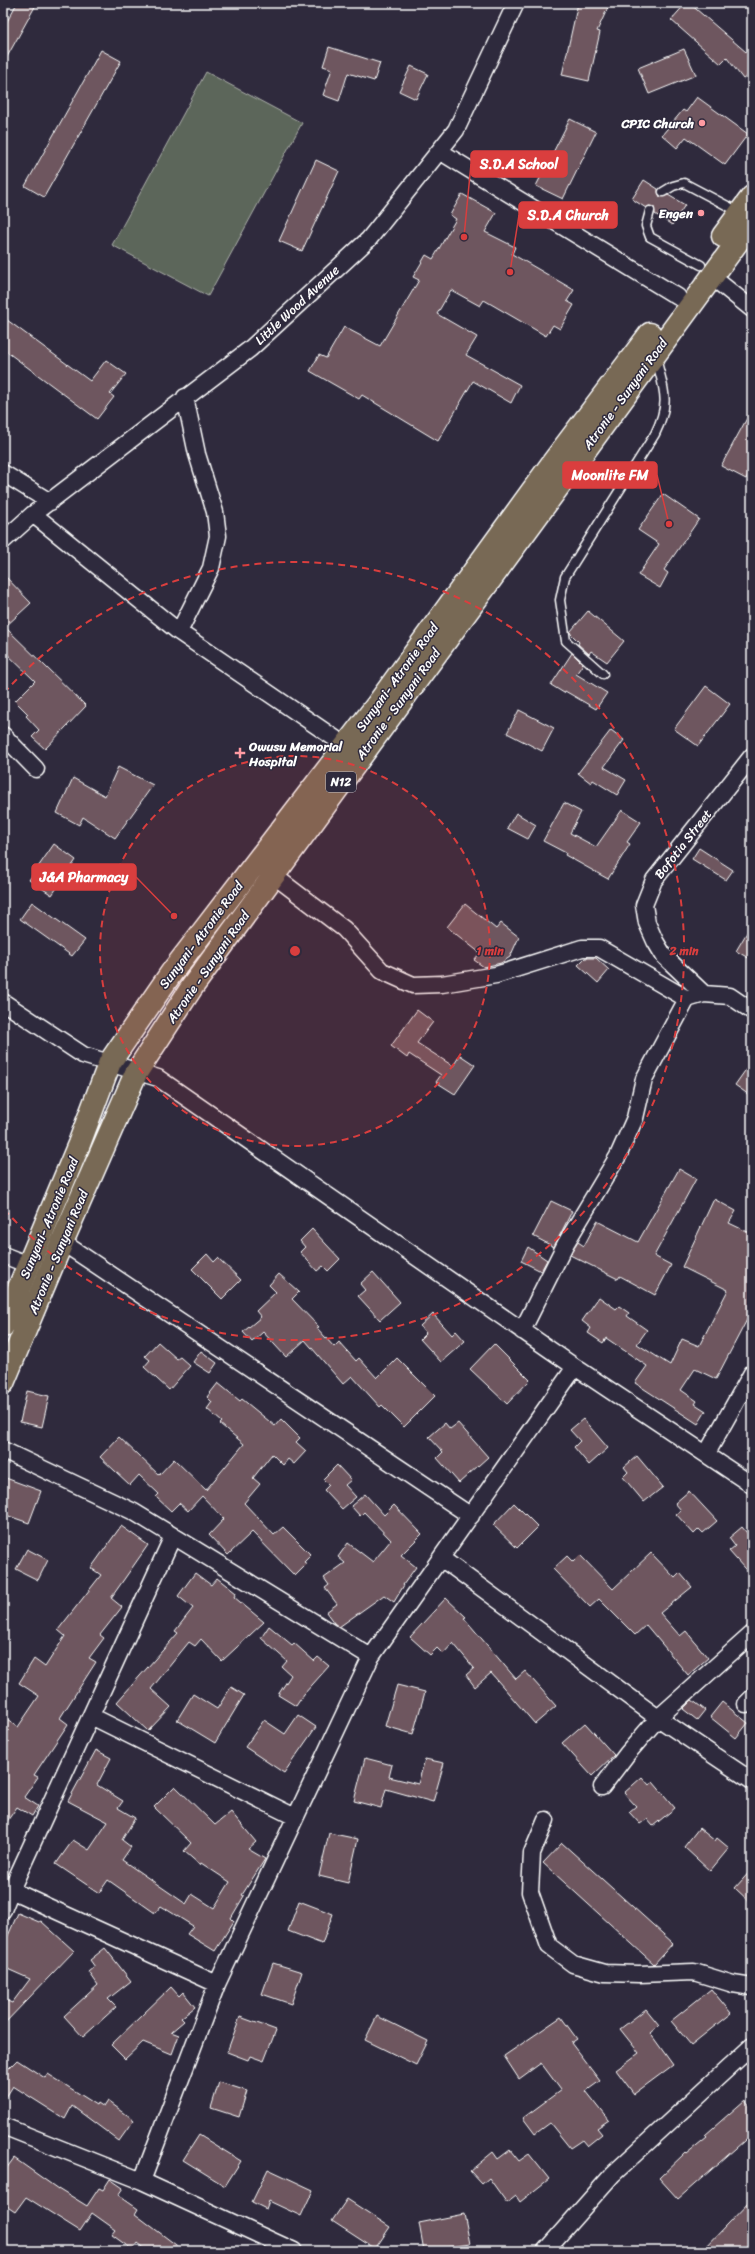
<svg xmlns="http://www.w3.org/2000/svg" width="755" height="2254" font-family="Sriracha,sans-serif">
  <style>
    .green { fill: #5c665a; stroke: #aeb2ac }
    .building { fill: #6e575e; stroke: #fff }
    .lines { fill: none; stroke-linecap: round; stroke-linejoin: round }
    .lane-casing { stroke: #fff; stroke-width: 11 }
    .street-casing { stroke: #fff; stroke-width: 19 }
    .highway-casing { stroke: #fff; stroke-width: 25 }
    .lane { stroke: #2f2a3d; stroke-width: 8 }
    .street { stroke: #2f2a3d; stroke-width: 16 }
    .highway { stroke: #786954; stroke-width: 22 }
    .ring { fill: none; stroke: #da3e3e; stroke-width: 2; stroke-dasharray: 7 5 }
    .poi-dot { fill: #ff9aa2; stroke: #2f2a3d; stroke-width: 1.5 }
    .labels { text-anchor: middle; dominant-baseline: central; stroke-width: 3; stroke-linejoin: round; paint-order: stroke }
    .shield { fill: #2f2a3d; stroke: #c1bfc5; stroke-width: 1 }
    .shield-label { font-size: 12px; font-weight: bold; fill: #fff }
    .poi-label { font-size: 13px; font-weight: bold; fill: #fff; stroke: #2f2a3d; text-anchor: end }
    .street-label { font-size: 13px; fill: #fff; stroke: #2f2a3d }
    .centre { fill: #da3e3e; stroke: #2f2a3d; stroke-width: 2 }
    .ring-label { font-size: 12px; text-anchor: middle; font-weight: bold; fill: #da3e3e; stroke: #2f2a3d; stroke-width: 3; stroke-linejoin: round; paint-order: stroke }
    .leader { fill: none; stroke: #da3e3e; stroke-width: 1.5 }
    .callout-dot { fill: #da3e3e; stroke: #2f2a3d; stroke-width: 1.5 }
    .callout { fill: #da3e3e; stroke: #da3e3e; stroke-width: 1.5 }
    .callout-label { font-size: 14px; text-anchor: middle; font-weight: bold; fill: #fff }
  </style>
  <rect width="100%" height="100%" fill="#2f2a3d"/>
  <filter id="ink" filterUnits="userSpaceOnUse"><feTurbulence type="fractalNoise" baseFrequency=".025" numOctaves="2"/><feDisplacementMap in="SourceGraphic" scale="8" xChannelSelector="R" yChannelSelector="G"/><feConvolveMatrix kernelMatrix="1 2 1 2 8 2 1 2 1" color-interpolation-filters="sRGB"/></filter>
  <g filter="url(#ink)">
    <path class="green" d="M206,72L302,123L208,296L112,245Z"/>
    <path class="building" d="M17,3H37L3,64V29Z
      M578,3H610L597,31L600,32L589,81L562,75Z
      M686,3H689L746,52L752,47V73L743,79L727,58L721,64L671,20Z
      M329,47L380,63L374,81L348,73L339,101L323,95L332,69L323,66Z
      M684,49L696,75L649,94L638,68Z
      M101,50L121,61L44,197L25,186Z
      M411,66L428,74L416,99L399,91Z
      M697,97L748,134L725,165L686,137L677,148L662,135L683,110L686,112Z
      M570,119L596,132L563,199L536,186Z
      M316,160L339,171L302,251L279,241Z
      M644,180L658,189V192L660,197L668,195L685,205L672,225L655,214L654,207L649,206L646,208L632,199Z
      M462,194L496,213L485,232L515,247L512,254L574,290L567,301L574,305L560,329L553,325L546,336L484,300L480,306L451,290L437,314L477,337L466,355L520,385L511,403L473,381L438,441L362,395L359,399L310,371L319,355L326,358L344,327L380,346L419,280L413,277L426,255L433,259L456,219L450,215Z
      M3,317L90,381L106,360L126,374L110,394L114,397L97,419L3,349Z
      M752,409V467L746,479L721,466Z
      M663,494L699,519L664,570L668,573L660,588L638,575L659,544L638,530Z
      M3,574L31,603L5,627L86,706L45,749L32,737L39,730L26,716L28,714L15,701L35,681L3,650Z
      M588,611L624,641L607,662L591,651L589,654L578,644L579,642L571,634L570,632Z
      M572,653L583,664L576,674L607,693L596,709L565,691L564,693L551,685Z
      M706,686L730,704L698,746L674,729Z
      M519,710L554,728L542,751L507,733Z
      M611,730L624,740L604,767L626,780L617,795L593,780L591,783L578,773Z
      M118,767L153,785L115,838L83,817L79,825L57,813L73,778L105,796Z
      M564,803L581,812L570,833L596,847L622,810L641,822L627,842L630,844L608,879L565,855L566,853L543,841Z
      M516,813L536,825L528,839L507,828Z
      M54,844L76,860L52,895L29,880Z
      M699,848L733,870L726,880L692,859Z
      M32,902L85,940L72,956L20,919Z
      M465,904L496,929L501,923L519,937L510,957L501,963L484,967L474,960L480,953L447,927Z
      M752,924V960L736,951Z
      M585,958H596L609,970L598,983L578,965Z
      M417,1010L433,1022L417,1043L453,1066L460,1055L475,1065L455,1094L436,1082L441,1075L409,1054L407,1058L391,1046Z
      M752,1061V1097L735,1085Z
      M679,1169L696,1179L654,1256L671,1265L655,1295L620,1276L618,1279L570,1255L578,1242L584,1246L597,1221L638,1242Z
      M714,1199L736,1211L729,1223L752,1234V1310L716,1379L695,1369L681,1390L697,1401L695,1404L706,1411L698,1424L635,1383L647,1366L606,1338L603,1343L588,1333L591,1328L582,1321L599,1297L616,1309L619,1306L629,1313L627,1316L647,1330L637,1344L670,1365L682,1339L699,1346L728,1290L682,1267Z
      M551,1201L572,1211L554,1247L533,1236Z
      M312,1229L340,1259L328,1271L323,1266L317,1271L300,1252L305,1247L300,1241Z
      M528,1247L547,1260L541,1271L521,1261Z
      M207,1254L214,1262L218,1258L241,1280L222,1299L192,1269Z
      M373,1272L400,1302L380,1320L358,1296L365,1290L360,1284Z
      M279,1274L299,1292L292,1299L319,1327L317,1328L334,1347L339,1342L356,1361L359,1358L377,1378L397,1358L435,1396L404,1427L382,1405L380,1407L352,1376L343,1384L305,1340L286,1357L263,1332L252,1342L243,1332L261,1317L256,1311L276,1292L269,1285Z
      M433,1314L452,1335L456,1331L465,1341L441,1362L420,1339L426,1333L420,1326Z
      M158,1342L177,1359L180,1357L190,1366L169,1390L144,1367L150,1360L145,1356Z
      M494,1344L530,1380L507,1404L470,1369Z
      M201,1351L217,1363L210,1373L193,1362Z
      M218,1383L240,1401L242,1399L275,1426L281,1419L300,1438L296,1442L306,1451L294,1464L288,1459L283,1465L272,1454L253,1478L260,1484L244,1503L274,1535L283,1527L311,1555L304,1562L307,1564L295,1576L252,1532L228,1555L209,1535L224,1519L202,1496L188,1511L179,1503L171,1511L156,1497L159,1494L139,1475L130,1485L100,1457L119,1437L159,1475L174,1459L206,1490L244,1444L220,1424L222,1422L207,1409L212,1402L207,1397Z
      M27,1391L49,1396L42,1427L20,1422Z
      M583,1419L608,1448L589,1465L574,1447L580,1441L570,1430Z
      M445,1423L450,1429L458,1423L488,1457L459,1483L437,1458L443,1452L429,1437Z
      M637,1456L663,1487L644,1502L623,1477L628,1472L624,1467Z
      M337,1465L351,1480L345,1485L356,1497L342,1509L324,1490L329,1485L323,1479Z
      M3,1477L41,1491L29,1523L3,1514Z
      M689,1491L717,1521L703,1533L699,1529L694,1534L676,1514L681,1510L675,1503Z
      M365,1494L384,1515L394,1505L422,1534L401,1555L416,1567L403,1585H404L394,1602L384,1595L339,1627L334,1623L326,1612L337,1604L325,1588L329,1585L324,1578L345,1563L338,1557L348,1543L373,1562L391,1540L364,1512L360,1516L351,1506Z
      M514,1503L538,1527L517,1548L493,1525Z
      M121,1526L148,1545L111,1598L122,1607L100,1635L104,1638L89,1658L96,1662L60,1718L68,1724L34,1775L38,1777L24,1797L38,1806L32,1816L17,1807L3,1827V1716L18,1727L39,1696L19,1683L34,1659L45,1667L65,1636L58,1630L101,1575L91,1568Z
      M742,1527L752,1539V1577L729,1551L735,1546L729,1538Z
      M27,1549L48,1560L38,1580L16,1569Z
      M651,1553L675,1578L680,1573L692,1587L660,1613L680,1636L686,1631L708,1658L688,1675L646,1625L635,1635L599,1599L590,1607L553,1569L567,1556L573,1562L580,1555L613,1589Z
      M195,1573L211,1585L217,1578L236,1593L234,1597L264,1622L222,1661L201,1639L195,1646L189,1642L151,1689L171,1707L148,1731L117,1702L178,1633L175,1631L193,1608L178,1596Z
      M446,1598L466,1617L464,1618L516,1679L525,1671L556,1706L535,1724L491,1673L475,1687L466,1675L474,1668L453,1643L443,1654L437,1648L430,1655L410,1637Z
      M269,1626L292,1645L294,1643L314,1661L318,1657L329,1666L304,1694L296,1706L278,1695L291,1675L282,1667L287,1661L261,1638Z
      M397,1685L425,1692L413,1734L385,1726Z
      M231,1687L244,1695L215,1743L177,1720L193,1694L217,1709Z
      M692,1700L705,1710L697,1720L683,1709Z
      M722,1702L748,1723L736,1738L710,1717Z
      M298,1715L316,1727L284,1773L245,1747L264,1720L285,1734Z
      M585,1723L614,1755L592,1776L562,1743Z
      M96,1750L111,1758L97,1785L123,1801L118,1808L135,1818L122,1840L131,1847L122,1860L186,1904L192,1894L214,1908L230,1882L201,1863L200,1865L184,1851L191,1843L154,1807L175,1786L215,1825L231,1812L256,1842L248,1849L265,1859L242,1895L244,1896L231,1918L234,1921L215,1951L187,1934L193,1926L161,1906L155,1913L108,1880L99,1893L56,1864L73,1840L89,1850L108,1822L68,1801Z
      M365,1758L392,1765L389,1777L418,1784L425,1759L444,1763L433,1802L386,1789L381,1808L354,1801Z
      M642,1777L649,1785L653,1782L675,1808L653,1826L647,1819L640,1824L629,1812L636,1806L624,1793Z
      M699,1828L715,1841L717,1838L729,1848L710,1871L684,1847Z
      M329,1833L358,1839L348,1883L319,1876Z
      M562,1843L673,1943L654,1964L543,1863Z
      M752,1869V1904L735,1888Z
      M299,1901L333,1914L322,1944L288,1931Z
      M18,1913L39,1922L41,1921L74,1951L3,2025V1999L12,2003L30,1979L3,1967V1947Z
      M105,1948L131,1981L108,1999L116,2007L83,2037L64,2016L98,1985L89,1972L95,1967L90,1960Z
      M273,1963L302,1972L291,2004L262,1994Z
      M171,1987L179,1996L183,1992L195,2007L181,2018L184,2021L171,2032L179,2035L172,2054L143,2042L125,2059L111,2045Z
      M711,1989L731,2013L691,2045L671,2021Z
      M646,2009L659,2025L650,2033L673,2065L634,2094L616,2070L639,2053L620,2029Z
      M377,2016L428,2041L416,2065L365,2040Z
      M240,2017L276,2030L264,2061L250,2056L248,2060L227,2052Z
      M561,2017L577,2039L571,2043L600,2081L586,2091L609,2120L597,2128L602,2134L587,2146L582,2140L570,2148L550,2123L535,2134L523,2118L561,2090L541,2063L519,2079L504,2056Z
      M17,2060L45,2078L48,2074L97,2105L98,2103L104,2107L108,2101L134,2120L119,2141L72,2106L65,2119L13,2086L3,2102V2074Z
      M219,2082L247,2091L239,2117L211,2108Z
      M745,2100L752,2108V2134L678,2199L659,2178L685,2153L686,2154L707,2137L705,2135Z
      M199,2135L241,2161L225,2186L183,2160Z
      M510,2150L519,2161L529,2154L549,2179L520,2202L516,2196L507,2203L489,2178L482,2184L470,2171L493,2152L498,2159Z
      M14,2158L58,2189V2188L87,2206L99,2188L103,2190L110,2179L123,2188L118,2195L138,2209L135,2214L184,2251H148L138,2243L133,2250L112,2235L116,2230L92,2213L80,2231L26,2197L15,2212L3,2204V2173Z
      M268,2169L313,2190L301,2216L269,2201L266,2209L252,2202Z
      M347,2199L390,2227L375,2249L332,2221Z
      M752,2199V2251H702Z
      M464,2214L470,2244L424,2251L419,2223Z"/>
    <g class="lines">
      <g class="lane-casing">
        <path id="lane" d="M663,192L673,186L684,183L739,212
          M650,211L646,226L650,237L701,265
          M603,674L566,641L560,600L565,577L655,434C671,401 664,391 656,358"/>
      </g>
      <g class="street-casing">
        <path id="street" d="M441,152L678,297
          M711,276L752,309
          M3,473L50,502
          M33,514L179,632L346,746
          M3,541L33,514L250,349L369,239L456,130L516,3
          M179,632L211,568L218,536L215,512L197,454L185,397
          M3,735L36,769
          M273,875L344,929L382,971L413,985L442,984L496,975L582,948H599L687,999
          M704,994L664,956L655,941L647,923L644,905L654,880L752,756
          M3,1002L83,1055L158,1078L575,1367L752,1485
          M62,1242L471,1516
          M3,1255L29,1265
          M522,1331L566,1243L618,1156L635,1118L644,1079L687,999L704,994L730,996L752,1011
          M3,1450L134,1512L371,1657
          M707,1453L752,1373
          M441,1558L658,1718L752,1781
          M746,1704L752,1698
          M91,1716L295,1817
          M602,1787L627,1754L658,1718L752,1634
          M546,1820L532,1853L530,1892L549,1946L573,1964L605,1973L639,1974L694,1972L733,1984L752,1987
          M11,1890L173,1536
          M3,1910L11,1890L217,1984L142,2181
          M217,1984L371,1657L575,1367
          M3,2126L142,2181L294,2251
          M545,2251L613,2174L752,2046"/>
      </g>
      <g class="highway-casing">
        <path id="highway" d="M723,236L752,197
          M3,1326L79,1144L110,1062L172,972L377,705L554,461L650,334
          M3,1383L62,1242L136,1073L192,987L752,222"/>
      </g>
      <use href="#lane" class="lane"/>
      <use href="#street" class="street"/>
      <use href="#highway" class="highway"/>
    </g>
  </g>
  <circle cx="295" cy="951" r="195" fill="#da3e3e" fill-opacity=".12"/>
  <g class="ring">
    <circle cx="295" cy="951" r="195"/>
    <path d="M4 693A389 389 0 1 1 4 1209"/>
  </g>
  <g class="poi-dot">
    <circle cx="702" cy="123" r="4"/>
    <circle cx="701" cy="213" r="4"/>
    <path d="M238 747h4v4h4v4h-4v4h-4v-4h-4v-4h4z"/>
  </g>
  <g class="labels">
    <rect class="shield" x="326" y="772" width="30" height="20" rx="3"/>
    <g class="shield-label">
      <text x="341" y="782">N12</text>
    </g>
    <g class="poi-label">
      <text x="694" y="123">CPIC Church</text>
      <text x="693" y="213">Engen</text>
      <text x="249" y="746" text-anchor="start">Owusu Memorial<tspan x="249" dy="15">Hospital</tspan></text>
    </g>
    <g class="street-label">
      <text transform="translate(297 305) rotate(-43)">Little Wood Avenue</text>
      <text transform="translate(625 394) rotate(-54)">Atronie - Sunyani Road</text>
      <text transform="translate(397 677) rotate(-54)">Sunyani- Atronie Road</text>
      <text transform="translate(398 704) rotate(-54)">Atronie - Sunyani Road</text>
      <text transform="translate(683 844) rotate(-52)">Bofotia Street</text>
      <text transform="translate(201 935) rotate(-53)">Sunyani- Atronie Road</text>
      <text transform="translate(208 967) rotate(-55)">Atronie - Sunyani Road</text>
      <text transform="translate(49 1218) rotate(-67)">Sunyani- Atronie Road</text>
      <text transform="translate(58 1252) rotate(-67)">Atronie - Sunyani Road</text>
    </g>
  </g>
  <circle cx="295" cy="951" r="6" class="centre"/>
  <g class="ring-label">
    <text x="490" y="955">1 min</text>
    <text x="684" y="955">2 min</text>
  </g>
  <path class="leader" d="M464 237L471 164M510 272L519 215M669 524L657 475M174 916L136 877"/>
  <g class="callout-dot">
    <circle cx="464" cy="237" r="4"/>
    <circle cx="510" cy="272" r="4"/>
    <circle cx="669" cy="524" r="4"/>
    <circle cx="174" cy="916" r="4"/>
  </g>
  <g class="callout">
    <rect x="471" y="151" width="96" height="26" rx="4"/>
    <rect x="519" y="202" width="98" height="26" rx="4"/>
    <rect x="563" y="462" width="94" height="26" rx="4"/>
    <rect x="32" y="864" width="104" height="26" rx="4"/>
  </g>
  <g class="callout-label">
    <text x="519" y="169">S.D.A School</text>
    <text x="568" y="220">S.D.A Church</text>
    <text x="610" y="480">Moonlite FM</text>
    <text x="84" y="882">J&amp;A Pharmacy</text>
  </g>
  <rect width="755" height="2254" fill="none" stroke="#2f2a3d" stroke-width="16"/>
  <rect x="8" y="8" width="739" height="2238" fill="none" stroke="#fff" stroke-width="1.5" filter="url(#ink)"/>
</svg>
